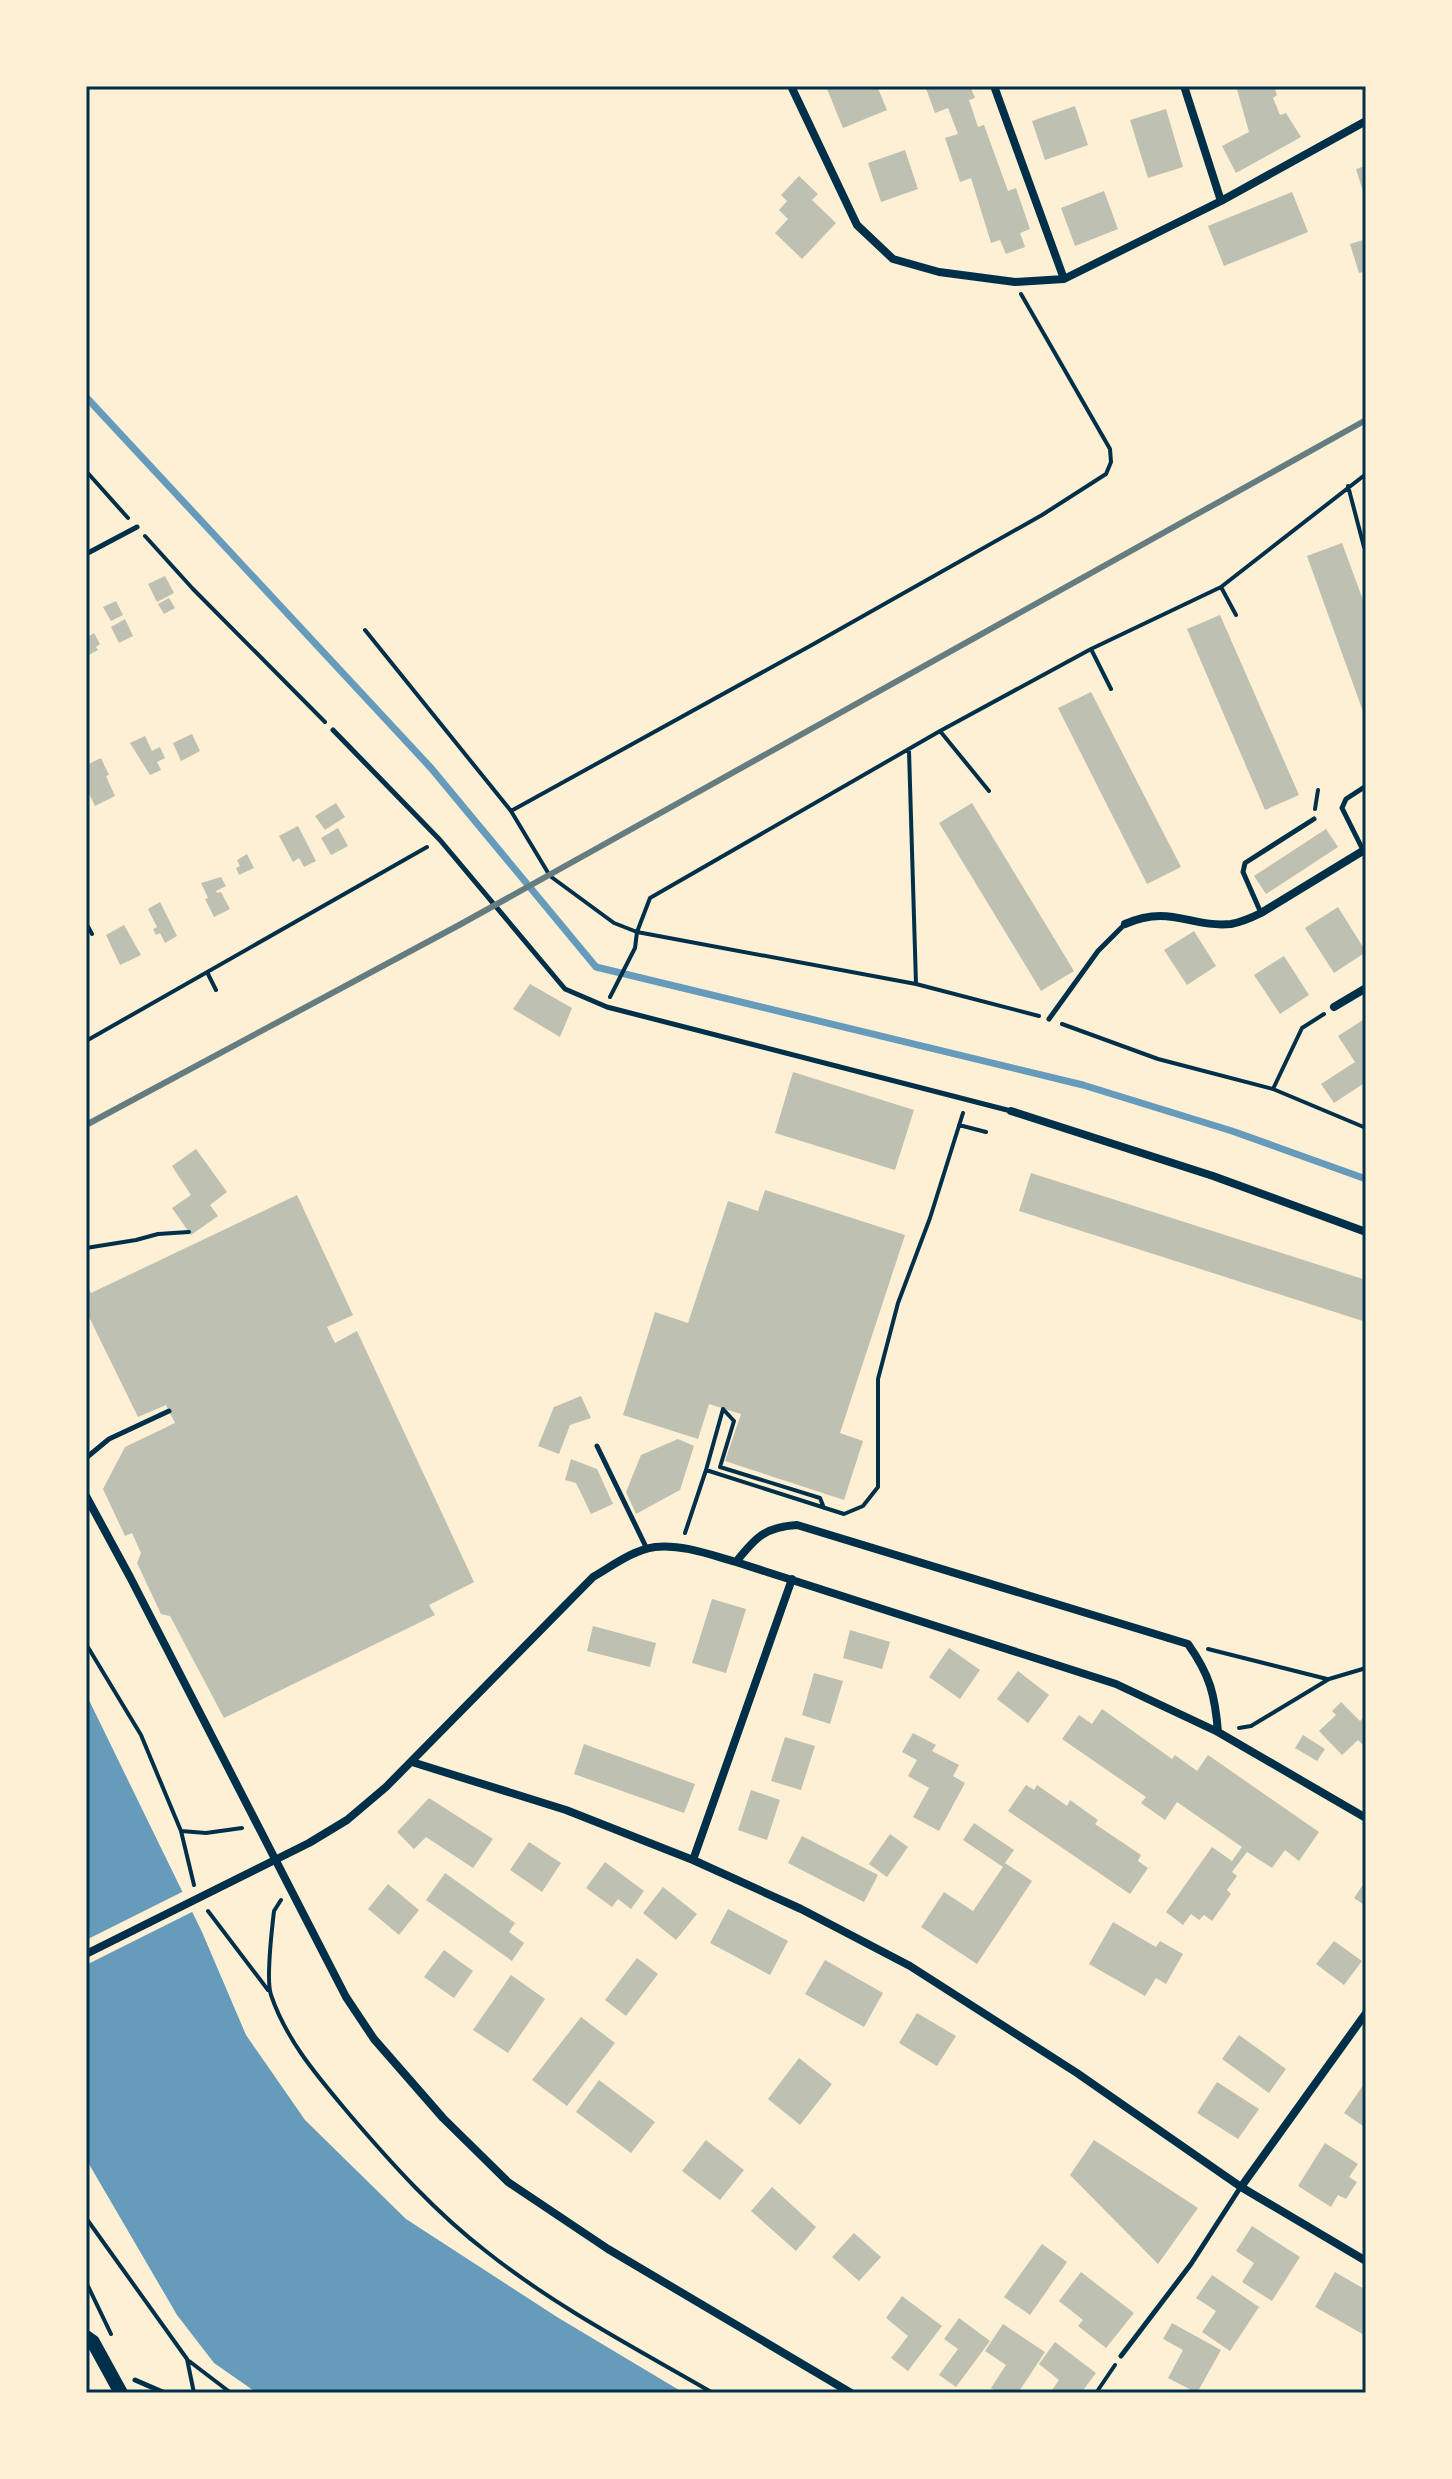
<svg xmlns="http://www.w3.org/2000/svg" width="1452" height="2479" font-family="Lato,sans-serif">
  <style>
    .water { fill: #669bbc }
    .pier { fill: #fdf0d5 }
    .lines { fill: none; stroke-linecap: round; stroke-linejoin: round }
    .stream { stroke: #669bbc; stroke-width: 7 }
    .building { fill: #bec0b2 }
    .path { stroke: #003049; stroke-width: 4 }
    .service { stroke: #003049; stroke-width: 5 }
    .minor { stroke: #003049; stroke-width: 8 }
    .primary { stroke: #003049; stroke-width: 14 }
    .rail { stroke: #657d81; stroke-width: 6 }
    .neatline { fill: none; stroke: #003049; stroke-width: 3 }
  </style>
  <rect width="100%" height="100%" fill="#fdf0d5"/>
  <path class="water" d="M86,1694L202,1932L246,2035L305,2120L406,2219L557,2317L684,2393H257L214,2363L177,2315L86,2159Z"/>
  <path class="pier" d="M186,1890L196,1910L86,1965V1940Z"/>
  <g class="lines">
    <path class="stream" d="M86,397L431,768L596,967L1083,1085L1232,1131L1366,1179"/>
  </g>
  <path class="building" d="M835,86H877L887,110L843,128L827,89Z
    M925,86H970L975,98L969,100L978,127L984,125L1008,191L1016,188L1030,229L1020,233L1025,247L1006,254L1000,240L991,243L971,178L960,182L945,138L958,134L948,108L935,113Z
    M1236,86H1274L1277,95L1273,98L1280,115L1286,113L1301,137L1236,173L1222,146L1249,132Z
    M1075,106L1088,145L1045,160L1032,121Z
    M1166,109L1183,167L1148,178L1130,120Z
    M905,150L918,189L881,202L868,163Z
    M1366,166V198H1365L1356,169Z
    M799,176L818,194L812,200L836,223L802,259L775,233L788,219L779,210L787,201L781,195Z
    M1104,191L1118,229L1075,246L1061,208Z
    M1292,192L1308,232L1224,266L1208,226Z
    M1366,239V271L1359,273L1350,244Z
    M1342,543L1366,608V720L1307,556Z
    M165,576L174,593L157,602L148,584Z
    M169,598L175,608L164,614L158,604Z
    M116,601L123,615L111,621L103,607Z
    M1220,615L1299,795L1265,810L1187,629Z
    M125,619L133,636L119,643L111,627Z
    M94,633L100,644L96,647L98,650L87,656L86,638Z
    M1091,692L1181,867L1147,884L1058,708Z
    M192,734L200,751L181,761L173,743Z
    M145,736L152,751L160,747L165,758L157,762L161,770L150,775L130,743Z
    M101,758L109,775L106,776L115,796L95,806L86,788V765Z
    M336,803L345,817L325,830L315,816Z
    M972,803L1074,971L1041,991L939,823Z
    M298,826L316,861L304,867L299,858L293,862L279,836Z
    M338,828L348,846L331,855L321,838Z
    M1326,829L1338,847L1266,894L1254,876Z
    M247,854L254,868L239,875L236,868L240,866L237,860Z
    M221,877L226,886L216,891L217,893L221,892L230,909L214,917L205,899L208,898L201,883Z
    M160,902L177,936L165,943L160,933L156,935L153,929L157,927L148,909Z
    M1338,907L1366,952L1334,973L1305,928Z
    M124,925L141,955L120,965L106,935Z
    M1194,931L1216,966L1187,985L1164,950Z
    M1284,956L1309,995L1280,1014L1254,975Z
    M530,984L572,1008L560,1037L513,1009Z
    M1366,1018V1082L1334,1103L1321,1084L1355,1062L1338,1036Z
    M793,1072L914,1110L895,1170L775,1133Z
    M196,1149L227,1192L210,1205L218,1216L191,1235L172,1208L191,1195L172,1166Z
    M1031,1173L1366,1280V1322L1019,1211Z
    M765,1190L905,1235L840,1433L863,1441L844,1500L725,1461L741,1414L709,1404L698,1439L623,1415L655,1312L688,1323L728,1201L758,1211Z
    M297,1195L353,1315L327,1327L335,1343L357,1331L474,1582L429,1605L435,1615L224,1718L170,1616L161,1614L137,1563L141,1553L132,1533L125,1536L103,1489L125,1447L175,1423L166,1405L138,1417L86,1311V1284L91,1293Z
    M581,1396L591,1418L570,1425L559,1454L538,1446L554,1407Z
    M678,1439L694,1446L680,1490L636,1514L626,1492L641,1455Z
    M571,1459L597,1469L613,1504L591,1514L576,1483L565,1480Z
    M712,1599L746,1609L726,1673L692,1663Z
    M593,1626L656,1643L650,1667L587,1651Z
    M850,1630L890,1642L882,1669L843,1658Z
    M949,1648L980,1670L960,1699L929,1677Z
    M1018,1671L1049,1695L1028,1723L997,1699Z
    M814,1673L843,1681L830,1724L802,1715Z
    M1341,1702L1360,1721L1366,1715V1744L1364,1746L1358,1740L1342,1755L1319,1731L1336,1715L1332,1711Z
    M1102,1709L1172,1759L1175,1755L1197,1771L1208,1755L1319,1832L1299,1861L1285,1850L1272,1868L1247,1852L1232,1872L1237,1876L1227,1890L1231,1894L1212,1921L1204,1915L1199,1920L1191,1914L1183,1925L1166,1912L1212,1847L1232,1861L1242,1847L1177,1802L1165,1820L1141,1803L1146,1797L1062,1739L1079,1715L1092,1724Z
    M913,1733L936,1745L932,1751L959,1765L953,1776L965,1783L939,1831L913,1817L929,1788L908,1776L917,1760L902,1752Z
    M1303,1735L1325,1749L1317,1761L1295,1748Z
    M785,1737L815,1746L801,1790L771,1781Z
    M584,1744L695,1784L684,1813L574,1774Z
    M1026,1785L1034,1790L1037,1785L1067,1806L1070,1800L1098,1820L1095,1824L1141,1855L1138,1861L1148,1868L1130,1894L1008,1811Z
    M751,1790L780,1800L767,1840L738,1830Z
    M429,1798L493,1839L473,1868L426,1837L414,1849L397,1832Z
    M974,1823L1014,1850L1005,1863L1032,1881L977,1964L921,1927L944,1892L973,1911L1003,1867L963,1840Z
    M890,1834L908,1847L887,1877L869,1864Z
    M802,1836L878,1875L864,1902L788,1863Z
    M529,1842L561,1863L542,1892L510,1870Z
    M605,1862L644,1891L631,1909L618,1899L612,1907L586,1888Z
    M445,1873L515,1923L509,1932L524,1943L512,1961L426,1900Z
    M1366,1880V1906L1354,1898Z
    M388,1884L419,1910L399,1935L368,1909Z
    M663,1887L697,1914L676,1940L643,1913Z
    M728,1909L788,1941L770,1975L710,1943Z
    M1113,1922L1156,1947L1160,1941L1183,1954L1166,1984L1156,1978L1145,1996L1089,1964Z
    M1334,1941L1362,1961L1344,1985L1316,1964Z
    M444,1950L473,1971L454,1998L424,1977Z
    M637,1958L658,1974L626,2016L605,2000Z
    M825,1960L883,1993L864,2027L805,1994Z
    M511,1975L545,1999L508,2053L473,2030Z
    M917,2013L956,2036L937,2066L899,2043Z
    M581,2017L615,2043L567,2106L532,2080Z
    M1239,2035L1286,2069L1269,2093L1222,2059Z
    M799,2058L832,2084L800,2125L768,2099Z
    M599,2080L655,2122L631,2153L576,2112Z
    M1366,2081V2128L1344,2113Z
    M1217,2082L1259,2109L1238,2139L1197,2113Z
    M706,2140L744,2170L720,2200L682,2171Z
    M1094,2140L1198,2208L1158,2264L1070,2175Z
    M1325,2143L1358,2164L1349,2177L1357,2182L1346,2199L1338,2195L1331,2207L1298,2186Z
    M772,2187L816,2227L796,2251L751,2211Z
    M1252,2226L1300,2257L1272,2301L1242,2282L1254,2263L1236,2251Z
    M854,2233L881,2257L859,2281L832,2257Z
    M1042,2244L1067,2262L1030,2315L1004,2297Z
    M1081,2272L1134,2313L1106,2348L1078,2326L1083,2320L1059,2301Z
    M1335,2272L1366,2290V2336L1315,2307Z
    M1212,2275L1259,2307L1230,2351L1202,2332L1216,2311L1196,2298Z
    M902,2296L942,2326L908,2371L891,2358L908,2336L886,2318Z
    M959,2318L990,2341L956,2387L939,2375L958,2349L944,2339Z
    M1172,2323L1221,2350L1197,2393L1168,2378L1183,2350L1163,2339Z
    M1003,2324L1045,2352L1018,2393H998L991,2388L1006,2365L985,2351Z
    M1055,2342L1096,2373L1081,2393H1050L1059,2380L1039,2364Z"/>
  <g class="lines">
    <path class="path" d="M1021,294L1110,449L1111,462L1106,474L1042,515L810,646L511,811L550,876L614,923L637,932L916,984L1039,1016
      M86,471L128,518
      M1348,486L1364,547
      M145,536L193,589L325,722
      M1221,587L1236,615
      M365,630L511,811
      M1091,649L1111,689
      M940,731L989,791
      M909,751L916,984
      M1315,809L1318,790
      M86,923L92,934
      M207,972L216,990
      M610,997L635,948L637,932L650,898L940,731L1091,649L1221,587L1366,474
      M1062,1024L1158,1059L1273,1089L1366,1128
      M86,1041L427,847
      M1273,1089L1302,1028L1324,1014
      M959,1125L986,1132
      M86,1248L136,1240L158,1234L189,1232
      M723,1409L734,1421L720,1467L820,1498L824,1508
      M706,1470L723,1409
      M685,1533L706,1470L844,1514L863,1506L878,1487V1379L898,1303L930,1218L963,1113
      M86,1644L141,1735L181,1831L194,1885
      M1208,1649L1327,1679
      M1239,1728L1251,1726L1329,1679L1366,1668
      M181,1831L206,1833L242,1828
      M281,1900L274,1911C272,1928 266,1981 271,1995C287,2042 319,2078 350,2115C392,2164 436,2213 487,2252C556,2307 637,2349 713,2393
      M208,1911L268,1990
      M86,2218L187,2359L194,2393
      M86,2282L111,2334
      M189,2361L231,2393
      M1096,2393L1115,2365"/>
    <path class="service" d="M86,554L137,527
      M333,730L440,840L565,989L607,1007L1011,1111
      M1363,850L1342,808L1346,799L1366,786
      M1261,913L1243,872L1245,863L1314,819
      M1049,1019L1098,951L1125,924
      M597,1446L647,1549
      M86,1458L109,1439L169,1411
      M1121,2356L1191,2264L1240,2188
      M135,2380L165,2393"/>
    <path class="minor" d="M791,86L857,225L893,259L939,272L1015,282L1064,279L1221,201L1366,121
      M994,86L1064,279
      M1184,86L1221,201
      M1125,924C1170,904 1191,928 1231,924C1242,922 1251,918 1261,913L1366,849
      M1334,1007L1366,988
      M1011,1111L1213,1176L1366,1232
      M86,1496L130,1577L346,1997L374,2039L443,2118L508,2182L608,2249L851,2393
      M736,1562C756,1537 765,1527 797,1525L1188,1644C1210,1675 1215,1695 1218,1732
      M412,1762L566,1810L693,1860L801,1909L910,1966L1077,2073L1241,2187L1366,2261
      M693,1860L792,1579
      M86,1954L309,1843L347,1820L386,1787L593,1577C612,1566 633,1550 655,1547C682,1544 711,1555 736,1562L1116,1684L1218,1732L1366,1818
      M1241,2187L1366,2013"/>
    <path class="primary" d="M86,2337L93,2342L121,2393"/>
    <path class="rail" d="M86,1125L461,924L1366,420"/>
  </g>
  <rect width="1452" height="2479" fill="none" stroke="#fdf0d5" stroke-width="176"/>
  <rect x="88" y="88" width="1276" height="2303" class="neatline"/>
</svg>
